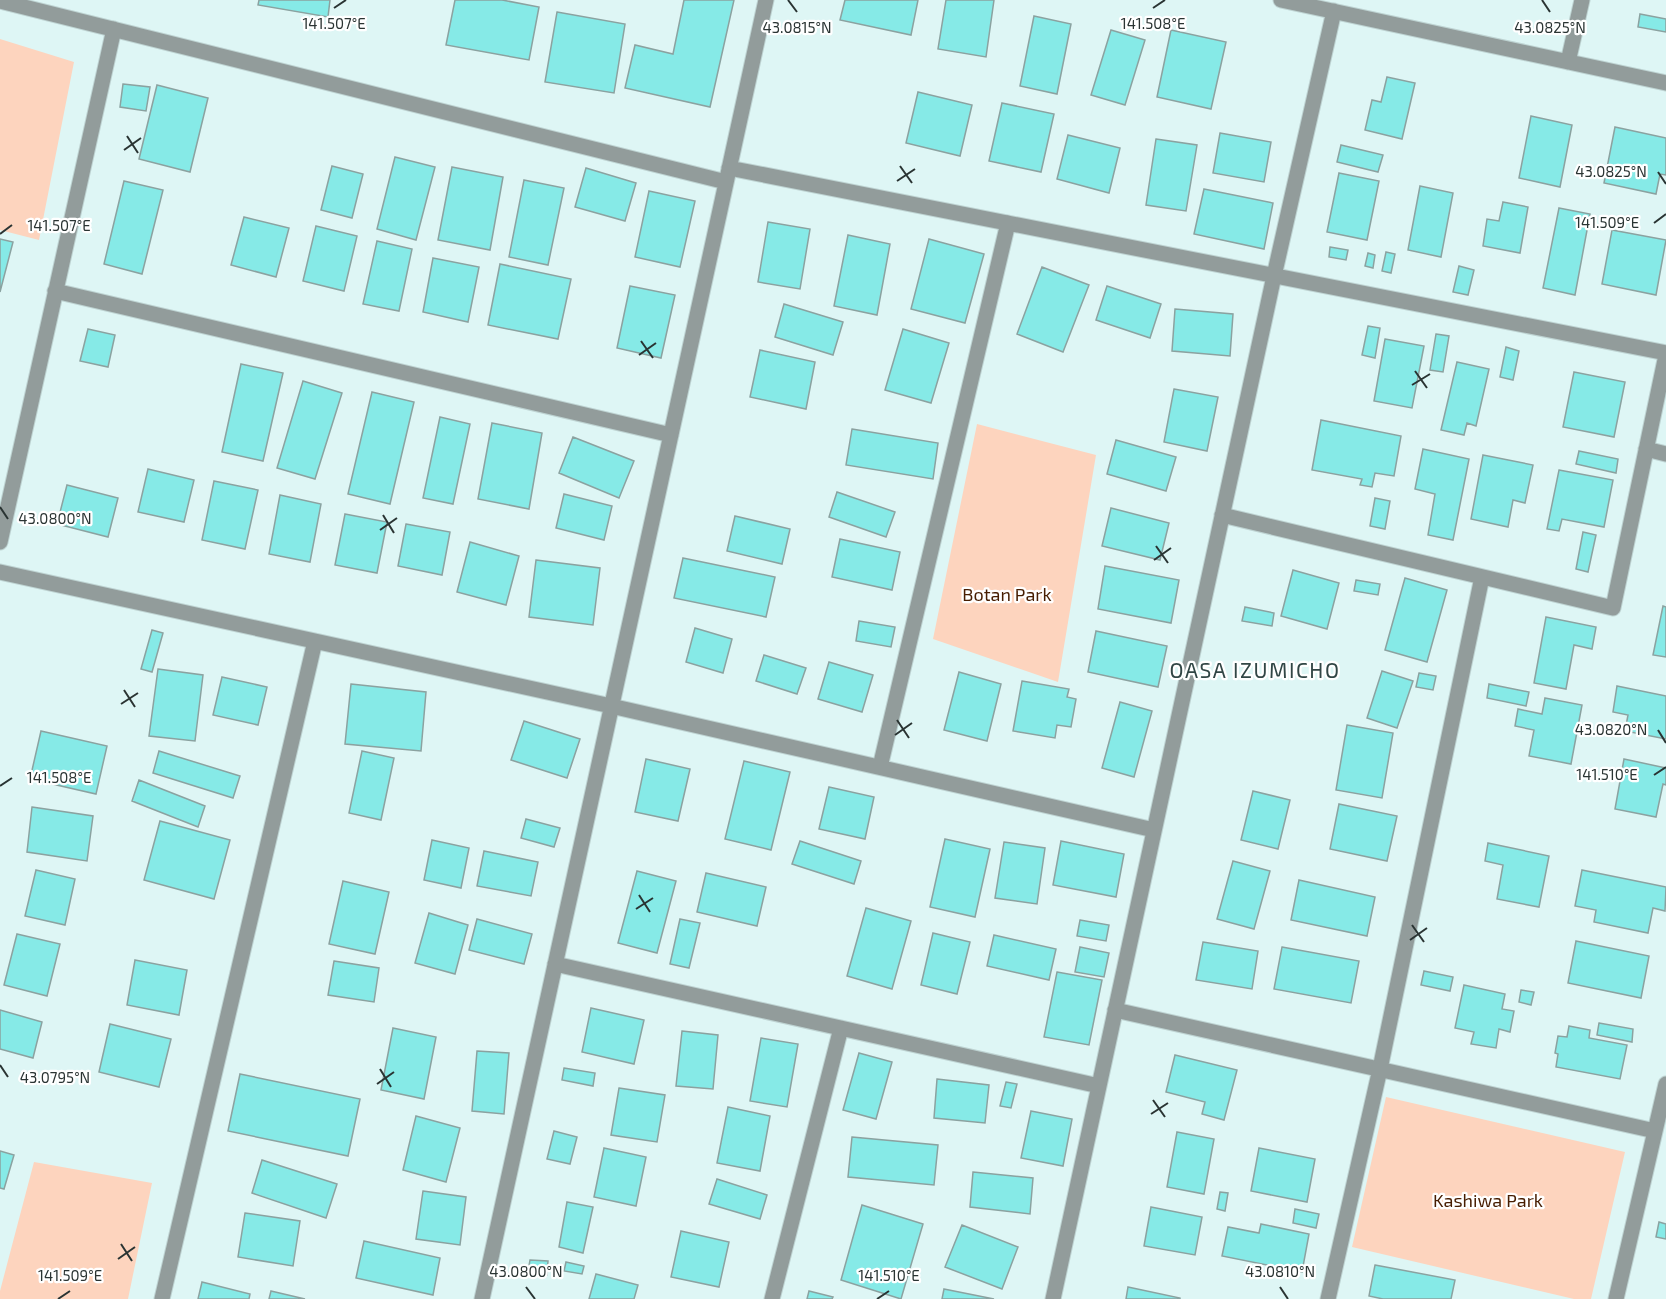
<svg xmlns="http://www.w3.org/2000/svg" width="1666" height="1299" font-family="'Exo 2',sans-serif">
  <style>
    .park { fill: #fdd4be }
    .building { fill: #86eae7; stroke: #8ba2a0; stroke-width: 1.5 }
    .lines { fill: none; stroke-linecap: round; stroke-linejoin: round }
    .minor-casing { stroke: #bed3d2; stroke-width: 17 }
    .minor { stroke: #929c9b; stroke-width: 15 }
    .ticks { fill: none; stroke: #2a3433; stroke-width: 2 }
    .labels { text-anchor: middle; dominant-baseline: central; stroke-width: 4.5; stroke-linejoin: round; paint-order: stroke }
    .park-label { font-size: 18px; fill: #471d01; stroke: #fff }
    .quarter-label { font-size: 21px; letter-spacing: 1.5px; fill: #314645; stroke: #fff }
    .ticks-label { font-size: 15px; text-anchor: middle; fill: #2a3433; stroke: #fff; stroke-width: 4.5; stroke-linejoin: round; paint-order: stroke }
  </style>
  <rect width="100%" height="100%" fill="#def6f5"/>
  <path class="park" d="M0,39L74,62L39,240L0,230Z
    M977,424L1096,455L1058,682L933,639Z
    M1386,1097L1625,1152L1591,1299H1574L1352,1247Z
    M34,1162L152,1183L128,1299H0V1291Z"/>
  <path class="building" d="M259,0H330L328,17L258,5Z
    M455,0H502L539,7L529,60L446,45Z
    M684,0H734L710,107L625,88L635,45L673,54Z
    M845,0H918L911,35L840,20Z
    M946,0H994L986,57L938,49Z
    M557,12L625,24L614,93L545,82Z
    M1640,14L1666,19V32L1638,27Z
    M1034,16L1071,24L1057,94L1020,86Z
    M1111,30L1145,40L1125,105L1091,95Z
    M1171,30L1226,42L1211,109L1157,97Z
    M1387,77L1415,83L1402,139L1365,130L1372,100L1381,102Z
    M123,84L150,87L146,111L120,107Z
    M157,85L208,98L190,172L139,159Z
    M918,92L972,105L960,156L906,143Z
    M1002,103L1054,114L1041,172L989,161Z
    M1531,116L1572,125L1560,187L1519,178Z
    M1615,127L1666,138V175L1660,174L1656,194L1604,183Z
    M1220,133L1271,142L1264,182L1213,173Z
    M1068,135L1120,148L1109,193L1057,179Z
    M1156,139L1197,145L1186,211L1146,205Z
    M1341,145L1383,155L1378,172L1337,162Z
    M395,157L435,167L416,240L377,229Z
    M332,166L363,174L352,218L321,210Z
    M452,167L503,177L490,250L438,240Z
    M586,168L636,183L625,221L575,207Z
    M1339,173L1379,181L1367,240L1327,232Z
    M524,180L564,188L548,265L509,257Z
    M124,181L163,190L142,274L104,264Z
    M1420,186L1453,193L1441,257L1408,250Z
    M1204,189L1273,203L1264,249L1194,234Z
    M649,191L695,201L680,267L635,257Z
    M1503,202L1528,207L1520,253L1483,246L1487,219L1499,221Z
    M1559,208L1590,214L1575,295L1543,288Z
    M244,217L289,228L276,277L231,265Z
    M768,222L810,229L800,289L758,282Z
    M316,226L357,236L344,291L303,281Z
    M1612,230L1666,240L1656,295L1602,284Z
    M848,235L890,244L877,315L834,306Z
    M0,239L13,242L0,292Z
    M929,239L984,254L965,323L911,309Z
    M377,241L412,249L399,311L363,304Z
    M1330,247L1348,250L1346,260L1329,257Z
    M1386,252L1395,254L1391,273L1382,271Z
    M1368,253L1375,255L1373,268L1365,266Z
    M433,258L479,267L468,322L423,312Z
    M500,264L571,279L558,339L488,325Z
    M1459,266L1474,270L1468,295L1453,292Z
    M1042,267L1089,285L1063,352L1017,334Z
    M630,286L675,295L661,358L617,348Z
    M1107,286L1161,304L1150,338L1096,320Z
    M784,304L843,322L833,355L775,337Z
    M1175,309L1233,314L1230,356L1172,351Z
    M1368,326L1380,328L1375,358L1362,355Z
    M88,329L115,335L108,367L80,361Z
    M903,329L949,343L931,403L885,390Z
    M1436,334L1449,336L1443,372L1430,370Z
    M1385,339L1424,346L1412,408L1374,401Z
    M1506,347L1519,351L1513,380L1500,377Z
    M760,350L815,362L806,409L750,397Z
    M1457,362L1489,369L1476,426L1467,423L1464,435L1441,430Z
    M241,364L283,373L263,461L222,452Z
    M1574,372L1625,382L1614,437L1563,427Z
    M303,381L342,393L315,479L277,468Z
    M1174,389L1218,397L1207,451L1164,442Z
    M372,392L414,402L390,504L348,494Z
    M440,417L470,424L453,504L423,498Z
    M1321,420L1401,436L1394,476L1375,473L1372,487L1360,485L1362,479L1312,470Z
    M492,423L542,433L529,509L478,499Z
    M852,429L938,443L933,479L846,465Z
    M573,437L634,461L619,498L559,473Z
    M1116,440L1176,457L1166,491L1107,474Z
    M1423,449L1469,459L1453,540L1428,535L1435,494L1415,489Z
    M1579,451L1618,459L1616,473L1576,464Z
    M1483,455L1533,465L1525,503L1513,500L1508,527L1471,519Z
    M148,469L194,480L184,522L138,512Z
    M1559,470L1613,480L1604,527L1562,519L1559,531L1547,529Z
    M214,481L258,490L245,549L202,540Z
    M67,485L118,498L108,537L57,524Z
    M837,492L895,512L886,537L829,517Z
    M564,494L612,506L604,540L556,528Z
    M280,495L321,504L310,562L269,554Z
    M1375,498L1390,501L1385,529L1370,526Z
    M1111,508L1169,523L1160,560L1102,546Z
    M345,514L387,522L377,573L335,565Z
    M735,516L790,529L782,564L727,551Z
    M406,524L450,532L442,575L398,566Z
    M1583,532L1596,535L1588,572L1576,569Z
    M840,539L900,552L892,590L832,577Z
    M470,542L519,556L506,605L457,592Z
    M683,558L775,577L766,617L674,598Z
    M536,560L600,568L593,625L529,617Z
    M1105,566L1179,580L1171,623L1098,609Z
    M1293,570L1339,583L1327,629L1281,616Z
    M1405,578L1447,590L1427,662L1385,650Z
    M1356,580L1380,584L1378,595L1354,591Z
    M1663,606L1666,607V657L1653,655Z
    M1245,607L1274,613L1272,626L1242,621Z
    M1546,617L1596,627L1592,649L1574,645L1566,689L1534,683Z
    M859,621L895,627L891,647L856,641Z
    M695,628L732,639L723,673L686,662Z
    M152,630L163,633L152,672L141,669Z
    M1096,631L1167,646L1158,687L1088,672Z
    M764,655L806,668L797,694L756,681Z
    M829,662L873,675L862,712L818,699Z
    M158,669L203,675L195,741L149,736Z
    M1382,671L1413,681L1397,728L1367,718Z
    M959,672L1001,684L987,741L944,730Z
    M1419,673L1436,676L1433,690L1416,687Z
    M222,677L267,687L258,725L213,715Z
    M1022,681L1069,689L1067,697L1076,699L1071,727L1057,725L1055,738L1013,731Z
    M351,684L426,692L421,751L345,744Z
    M1489,684L1529,692L1526,706L1487,698Z
    M1617,686L1666,696V739L1625,731L1628,715L1613,712Z
    M1545,698L1582,705L1571,764L1529,756L1534,730L1515,726L1518,709L1542,714Z
    M1120,702L1152,711L1134,777L1102,768Z
    M524,721L580,739L567,778L511,760Z
    M1347,725L1393,733L1382,798L1336,790Z
    M41,731L107,746L96,794L30,779Z
    M159,751L240,776L233,798L153,773Z
    M362,751L394,758L381,820L349,813Z
    M646,759L690,769L678,821L635,812Z
    M1624,759L1666,768V785L1663,784L1656,817L1615,809Z
    M744,761L790,772L771,850L725,839Z
    M139,780L205,806L198,827L132,801Z
    M829,787L874,797L865,839L819,829Z
    M1253,791L1290,800L1278,849L1241,840Z
    M1339,804L1397,816L1387,861L1330,849Z
    M32,807L93,816L87,861L27,852Z
    M526,819L560,828L554,847L521,838Z
    M160,821L230,840L214,899L144,880Z
    M945,839L990,849L975,917L930,907Z
    M432,840L469,848L461,888L424,880Z
    M800,841L861,861L854,884L792,864Z
    M1061,841L1124,854L1116,897L1053,885Z
    M1004,842L1045,848L1037,904L995,898Z
    M1488,843L1549,856L1539,907L1497,899L1503,865L1485,861Z
    M484,851L538,862L531,896L477,886Z
    M1233,861L1270,871L1254,929L1217,919Z
    M36,870L75,879L65,925L25,916Z
    M1582,870L1666,887L1665,911L1653,908L1648,933L1594,922L1596,910L1575,906Z
    M637,871L676,881L657,953L618,943Z
    M706,873L766,887L757,926L697,912Z
    M1299,880L1375,897L1367,936L1291,920Z
    M343,881L389,892L375,954L329,944Z
    M866,908L911,921L892,989L847,976Z
    M429,913L468,925L455,974L415,963Z
    M477,919L532,934L524,964L469,950Z
    M680,919L700,923L689,968L670,964Z
    M1080,920L1109,925L1106,941L1077,936Z
    M933,933L970,942L957,994L921,985Z
    M17,934L60,944L47,996L4,985Z
    M994,935L1056,949L1049,980L987,966Z
    M1576,941L1649,956L1641,998L1568,983Z
    M1203,942L1258,951L1252,989L1196,980Z
    M1080,947L1109,953L1104,977L1075,972Z
    M1282,947L1359,961L1351,1003L1274,989Z
    M135,960L187,970L179,1015L127,1005Z
    M334,961L379,968L374,1002L328,995Z
    M1424,971L1453,977L1450,991L1421,985Z
    M1057,972L1102,980L1089,1045L1044,1037Z
    M1464,985L1505,994L1502,1009L1514,1011L1510,1032L1499,1029L1496,1048L1471,1044L1474,1032L1455,1028Z
    M1521,990L1534,992L1531,1005L1519,1002Z
    M591,1008L644,1020L634,1064L582,1052Z
    M0,1010L42,1022L33,1058L0,1049Z
    M1599,1023L1633,1029L1632,1042L1597,1035Z
    M110,1024L171,1039L159,1087L99,1072Z
    M1569,1026L1590,1030L1589,1038L1627,1045L1620,1079L1556,1067L1558,1054L1555,1053L1558,1036L1567,1037Z
    M393,1028L436,1037L424,1099L381,1090Z
    M682,1031L718,1035L713,1089L676,1086Z
    M761,1038L798,1044L787,1107L750,1101Z
    M477,1051L509,1053L504,1114L472,1111Z
    M859,1053L892,1062L876,1119L843,1110Z
    M1175,1055L1237,1070L1224,1120L1202,1114L1205,1102L1166,1092Z
    M564,1068L595,1073L593,1086L562,1080Z
    M240,1074L360,1099L348,1156L228,1131Z
    M937,1079L989,1085L985,1123L934,1118Z
    M1006,1082L1017,1084L1011,1108L1000,1106Z
    M619,1088L665,1095L657,1142L611,1135Z
    M728,1107L770,1116L760,1171L717,1163Z
    M1031,1111L1072,1119L1063,1166L1021,1158Z
    M416,1116L460,1128L446,1182L403,1170Z
    M554,1131L577,1137L570,1164L547,1159Z
    M1177,1132L1214,1139L1204,1194L1167,1187Z
    M852,1137L938,1145L934,1185L848,1177Z
    M604,1148L646,1157L636,1206L594,1197Z
    M1259,1148L1315,1159L1307,1202L1251,1191Z
    M0,1151L14,1155L4,1189L0,1188Z
    M262,1160L337,1184L326,1218L252,1193Z
    M973,1172L1033,1178L1030,1214L970,1207Z
    M717,1179L767,1195L760,1219L709,1204Z
    M423,1191L466,1197L460,1245L416,1239Z
    M1220,1192L1228,1193L1225,1211L1217,1209Z
    M567,1202L593,1207L583,1253L559,1247Z
    M862,1205L923,1224L901,1299L841,1280Z
    M1151,1207L1202,1217L1195,1255L1144,1246Z
    M1295,1209L1319,1214L1316,1228L1293,1223Z
    M245,1213L300,1221L293,1266L238,1257Z
    M1659,1222L1666,1224V1239L1656,1237Z
    M1261,1224L1309,1234L1302,1272L1222,1256L1228,1227L1259,1233Z
    M962,1225L1018,1247L1002,1289L945,1267Z
    M681,1231L729,1242L719,1287L671,1277Z
    M364,1241L440,1258L433,1295L356,1278Z
    M530,1260L548,1261L547,1275L528,1272Z
    M566,1262L584,1266L582,1274L564,1271Z
    M1375,1265L1455,1280L1451,1299H1383L1369,1296Z
    M596,1274L638,1285L634,1299H589Z
    M202,1282L250,1294L249,1299H198Z
    M1128,1287L1180,1298V1299H1126Z
    M944,1289L994,1299H942Z
    M271,1291L305,1299H269Z
    M809,1291L833,1297L832,1299H807Z"/>
  <g class="lines">
    <g class="minor-casing">
      <path id="minor" d="M1281,0L1666,83
        M0,1L726,182
        M1568,62L1582,0
        M729,168L1666,353
        M55,291L671,435
        M1646,449L1666,454
        M1222,515L1613,608L1666,355
        M0,542L114,29
        M0,572L611,706L1154,830
        M880,767L1008,223
        M555,964L1099,1086
        M1115,1010L1655,1131
        M162,1299L315,641
        M482,1299L766,0
        M772,1299L841,1028
        M1053,1299L1274,276L1334,11
        M1328,1299L1380,1069L1482,577
        M1616,1299L1666,1084"/>
    </g>
    <use href="#minor" class="minor"/>
  </g>
  <path class="ticks" d="M788,0L797,12M1542,0L1550,12M334,8L346,0M1153,8L1165,0M127,136L138,153M124,150L141,138M900,166L912,183M1658,172L1666,184M897,181L915,169M1654,223L1666,214M0,234L12,225M641,341L653,358M639,355L656,343M1415,371L1427,388M1412,385L1430,374M0,507L8,519M383,515L394,533M380,530L397,518M1156,546L1168,563M1154,560L1171,548M124,690L135,707M121,704L138,693M897,720L909,738M1658,730L1666,743M895,735L912,723M1654,775L1666,767M0,786L12,778M639,895L650,912M636,909L653,898M1412,925L1424,942M1410,940L1427,928M0,1065L8,1077M380,1069L391,1087M377,1084L394,1072M1153,1100L1165,1117M1151,1114L1168,1103M121,1244L132,1261M118,1259L135,1247M526,1287L535,1299M1280,1287L1288,1299M58,1299L70,1291M877,1299L889,1291"/>
  <g class="labels">
    <g class="park-label">
      <text x="1007" y="594">Botan Park</text>
      <text x="1488" y="1200">Kashiwa Park</text>
    </g>
    <g class="quarter-label">
      <text x="1255" y="669">OASA IZUMICHO</text>
    </g>
  </g>
  <g class="ticks-label">
    <text x="334" y="29">141.507°E</text>
    <text x="1153" y="29">141.508°E</text>
    <text x="1550" y="33">43.0825°N</text>
    <text x="797" y="33">43.0815°N</text>
    <text x="1611" y="177">43.0825°N</text>
    <text x="1607" y="228">141.509°E</text>
    <text x="59" y="231">141.507°E</text>
    <text x="55" y="524">43.0800°N</text>
    <text x="1611" y="735">43.0820°N</text>
    <text x="1607" y="780">141.510°E</text>
    <text x="59" y="783">141.508°E</text>
    <text x="55" y="1083">43.0795°N</text>
    <text x="526" y="1277">43.0800°N</text>
    <text x="1280" y="1277">43.0810°N</text>
    <text x="70" y="1281">141.509°E</text>
    <text x="889" y="1281">141.510°E</text>
  </g>
</svg>
